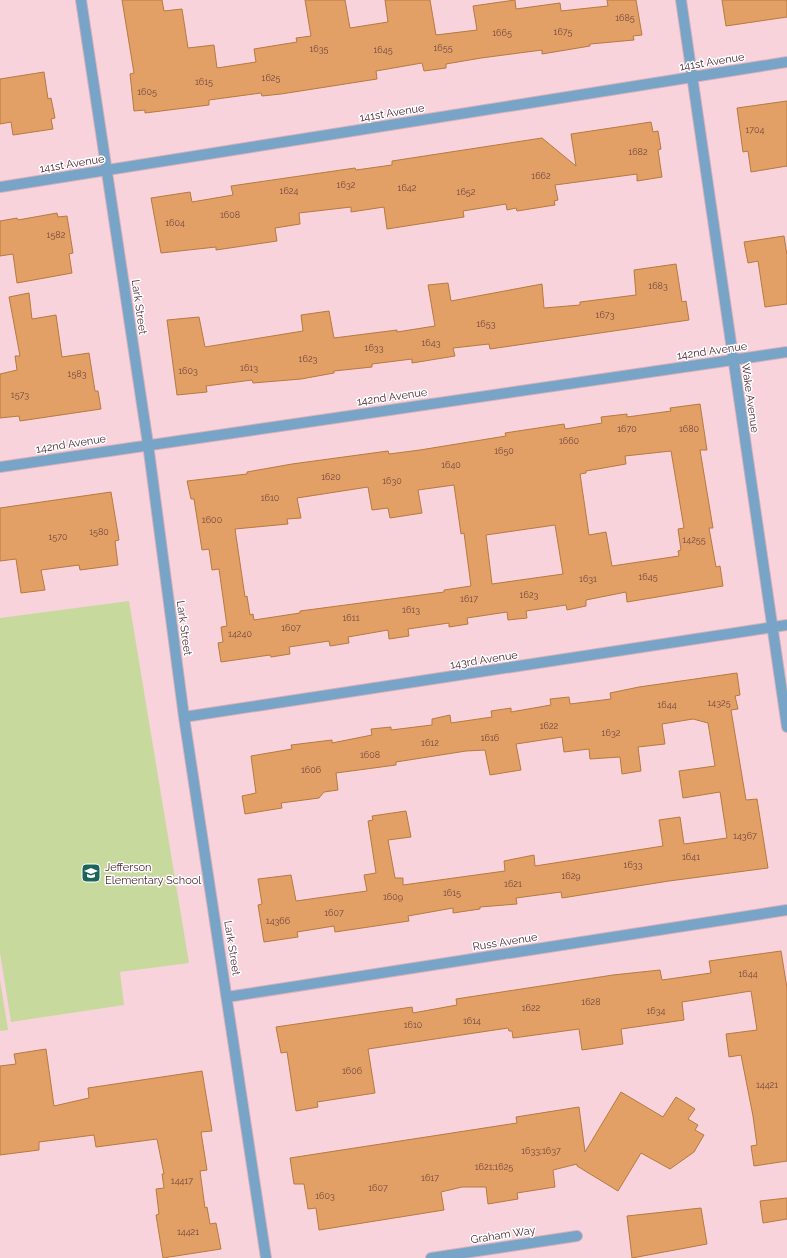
<svg xmlns="http://www.w3.org/2000/svg" width="787" height="1258" font-family="Raleway,sans-serif">
  <style>
    .green { fill: #c8d99e }
    .building { fill: #e2a066; stroke: #b7793e; fill-rule: evenodd }
    .lines { fill: none; stroke-linecap: round; stroke-linejoin: round }
    .minor-casing { stroke: #d6b1ba; stroke-width: 12 }
    .minor { stroke: #77a4c7; stroke-width: 10 }
    .labels { text-anchor: middle; dominant-baseline: central; stroke-width: 3; stroke-linejoin: round; paint-order: stroke }
    .number-label { font-size: 9px; fill: #724740 }
    .street-label { font-size: 11px; fill: #4d2934; stroke: #fff }
    .poi-label { font-size: 11px; fill: #4d2934; stroke: #fff; text-anchor: start }
  </style>
  <rect width="100%" height="100%" fill="#f8d3dc"/>
  <path class="green" d="M129,601L189,963L120,972L124,1005L11,1022L0,953V618Z
    M0,980L8,1030L0,1031Z"/>
  <path class="building" d="M122,0H162L164,11L182,9L188,48L214,45L217,68L256,62L254,49L297,42L296,38L311,36L305,0H345L350,28L388,22L385,0H430L436,35L477,30L473,6L515,0L516,9L560,3L561,11L608,6L607,0H636L642,35L633,36L634,40L590,44V46L542,54V50L481,58L446,64V68L424,71L422,63L376,71L377,79L281,94L262,96L261,93L209,100V105L145,113V110L134,111L130,74L134,73Z
    M722,0H787V17L726,26Z
    M44,72L48,99L51,98L55,118L51,119L53,129L13,135L11,122L0,124V79Z
    M787,101V166L751,172L748,151L743,152L737,108Z
    M651,122L653,132L658,131L661,149L658,150L662,177L637,181V174L555,185L558,200L554,201L555,205L517,211L516,208L507,210L506,204L463,211L464,217L387,229L384,207L351,212V207L299,213L300,224L275,228L277,241L216,250V247L161,253L151,198L190,192L192,202L233,195L231,186L355,168L356,170L392,165V161L542,138L576,166L571,134Z
    M57,213L58,217L67,216L73,253L69,254L72,273L17,283L13,254L0,256V221L17,218L18,220Z
    M784,236L787,255V304L765,307L758,261L748,263L744,242Z
    M676,264L682,302L686,301L689,320L490,349L489,344L453,348L455,356L412,363V359L372,364V367L334,371V373L301,379L253,383L252,380L206,386L207,392L177,395L167,320L199,317L205,347L303,331L301,315L329,311L334,338L397,330V332L435,326L428,285L448,283L451,301L542,284L544,308L580,305V302L636,295L634,270Z
    M29,293L32,319L56,315L62,357L89,353L95,391H98L101,409L20,421L19,416L0,418V374L17,370L15,356H20L9,297Z
    M700,404L707,450H700L713,528H709L716,567L720,566L723,586L627,602L626,592L586,600V606L567,610L566,605L526,611L527,618L508,620L507,612L467,618L468,624L449,627V623L408,629L409,636L389,639L388,630L348,637L349,643L330,646L329,641L289,647L290,654L271,657L270,655L221,662L218,643L223,642L221,627L227,626L219,569L212,570L209,549L202,550L194,499H191L187,481L247,474V472L292,464L388,451L389,454L420,450L506,436L505,433L564,424L565,429L602,423L601,417L627,414V417L671,411L670,408ZM671,451L684,528L678,529L681,550L678,551L679,556L612,566L606,532L589,535L580,474L586,473V471L626,464L625,456ZM454,485L461,534L464,533L471,586L444,590V592L300,611V613L254,620L253,614L250,615L247,596L245,597L235,529L288,524L287,519L301,518L297,498L368,487L372,510L388,508L390,518L422,513L418,490ZM555,525L563,574L492,584L486,535Z
    M111,492L119,540L115,541L118,565L80,570L79,565L41,570L45,590L21,593L16,559L0,561V508Z
    M737,673L740,695L735,696L738,709L731,710L746,800L757,799L768,868L669,881L562,898L561,892L516,898L517,904L480,907V909L453,913V908L408,916L409,921L335,932L334,926L297,932L298,937L264,942L258,905L262,904L258,879L291,875L296,901L367,891L364,875L376,873L368,821L373,820L372,816L406,811L411,837L388,840L395,878H403V885L505,871L504,861L534,855L535,866L663,846L659,820L680,817L684,844L727,838L720,792L683,798L679,771L715,766L708,723L693,719L662,724L665,744L638,747L641,771L622,774L620,757L590,759L589,749L564,752L562,737L516,744L521,770L490,775L485,750L466,751L396,762V765L336,773L338,790L324,792L319,798L281,803L282,808L245,814L242,796L256,793L251,756L292,749L291,745L332,740V743L372,735L371,729L391,727V730L432,725V719L450,715L451,723L492,717L491,711L511,708V712L551,705L550,699L569,697L570,704L611,699L610,693L639,687Z
    M781,951L787,988V1161L754,1166L751,1146L757,1145L753,1116L741,1055L729,1057L726,1034L757,1030L751,991L682,1002L684,1020L621,1029L623,1044L582,1050L579,1029L513,1038L512,1031H509L508,1028L368,1049L375,1093L317,1102L318,1107L296,1111L287,1052L281,1053L276,1027L412,1007L413,1013L457,1005L456,999L613,975L660,970L662,980L711,973L709,961Z
    M46,1049L54,1106L89,1098L88,1088L202,1071L212,1131L201,1132L207,1170L200,1171L205,1208L207,1207L210,1224L216,1223L221,1249L163,1258L156,1215L159,1214L156,1189L164,1188L162,1174H164L157,1139L96,1147L94,1135L39,1142V1150L0,1155V1066L16,1064L14,1054Z
    M621,1092L663,1117L676,1097L695,1109L688,1119L698,1125L695,1130L704,1135L694,1152L670,1169L641,1153L618,1191L577,1166V1164L553,1170L555,1187L517,1193L518,1199L488,1204L486,1187H462L441,1192L444,1210L319,1230L316,1208L308,1209L304,1184H294L290,1158L517,1123L516,1117L579,1107L585,1152Z
    M787,1198V1219L763,1223L760,1201Z
    M701,1208L707,1244L632,1258L627,1216Z"/>
  <g class="lines">
    <g class="minor-casing">
      <path id="minor" d="M81,0L148,444L184,717L266,1258
        M681,0L787,727
        M0,187L787,62
        M0,467L787,352
        M184,717L787,625
        M227,997L787,910
        M431,1258L577,1236"/>
    </g>
    <use href="#minor" class="minor"/>
  </g>
  <defs>
    <g id="school-square" transform="scale(1)"><rect x="-9" y="-9" width="18" height="18" rx="4" fill="#1d655b" stroke="#fff"/><path d="M0-5L7-2L0 1L-7-2ZM-4 1L0 2.5L4 1V4Q0 6-4 4Z" fill="#fff"/></g>
  </defs>
  <g fill-rule="evenodd">
    <use href="#school-square" x="91" y="873"/>
  </g>
  <g class="labels">
    <g class="number-label">
      <text x="625" y="18">1685</text>
      <text x="563" y="32">1675</text>
      <text x="502" y="33">1665</text>
      <text x="443" y="48">1655</text>
      <text x="319" y="49">1635</text>
      <text x="383" y="50">1645</text>
      <text x="271" y="78">1625</text>
      <text x="204" y="82">1615</text>
      <text x="147" y="92">1605</text>
      <text x="755" y="130">1704</text>
      <text x="638" y="152">1682</text>
      <text x="541" y="176">1662</text>
      <text x="346" y="185">1632</text>
      <text x="407" y="188">1642</text>
      <text x="289" y="191">1624</text>
      <text x="466" y="192">1652</text>
      <text x="230" y="215">1608</text>
      <text x="175" y="223">1604</text>
      <text x="56" y="235">1582</text>
      <text x="658" y="286">1683</text>
      <text x="605" y="315">1673</text>
      <text x="486" y="324">1653</text>
      <text x="431" y="343">1643</text>
      <text x="374" y="348">1633</text>
      <text x="308" y="359">1623</text>
      <text x="249" y="368">1613</text>
      <text x="188" y="371">1603</text>
      <text x="77" y="374">1583</text>
      <text x="20" y="395">1573</text>
      <text x="627" y="429">1670</text>
      <text x="689" y="429">1680</text>
      <text x="569" y="441">1660</text>
      <text x="504" y="451">1650</text>
      <text x="451" y="465">1640</text>
      <text x="331" y="477">1620</text>
      <text x="392" y="481">1630</text>
      <text x="270" y="498">1610</text>
      <text x="212" y="520">1600</text>
      <text x="99" y="532">1580</text>
      <text x="58" y="537">1570</text>
      <text x="694" y="540">14255</text>
      <text x="648" y="577">1645</text>
      <text x="588" y="579">1631</text>
      <text x="529" y="595">1623</text>
      <text x="469" y="599">1617</text>
      <text x="411" y="610">1613</text>
      <text x="351" y="618">1611</text>
      <text x="291" y="628">1607</text>
      <text x="240" y="634">14240</text>
      <text x="719" y="703">14325</text>
      <text x="667" y="705">1644</text>
      <text x="549" y="726">1622</text>
      <text x="611" y="733">1632</text>
      <text x="490" y="738">1616</text>
      <text x="430" y="743">1612</text>
      <text x="370" y="755">1608</text>
      <text x="311" y="770">1606</text>
      <text x="745" y="836">14367</text>
      <text x="691" y="857">1641</text>
      <text x="633" y="865">1633</text>
      <text x="571" y="876">1629</text>
      <text x="513" y="884">1621</text>
      <text x="452" y="893">1615</text>
      <text x="393" y="897">1609</text>
      <text x="334" y="913">1607</text>
      <text x="278" y="921">14366</text>
      <text x="748" y="974">1644</text>
      <text x="591" y="1002">1628</text>
      <text x="531" y="1008">1622</text>
      <text x="656" y="1011">1634</text>
      <text x="472" y="1021">1614</text>
      <text x="413" y="1025">1610</text>
      <text x="352" y="1071">1606</text>
      <text x="767" y="1085">14421</text>
      <text x="541" y="1151">1633;1637</text>
      <text x="494" y="1167">1621;1625</text>
      <text x="430" y="1178">1617</text>
      <text x="182" y="1181">14417</text>
      <text x="378" y="1188">1607</text>
      <text x="325" y="1196">1603</text>
      <text x="188" y="1232">14421</text>
    </g>
    <g class="street-label">
      <text transform="translate(712 62) rotate(-9)">141st Avenue</text>
      <text transform="translate(392 113) rotate(-9)">141st Avenue</text>
      <text transform="translate(72 164) rotate(-9)">141st Avenue</text>
      <text transform="translate(139 307) rotate(82)">Lark Street</text>
      <text transform="translate(712 351) rotate(-8)">142nd Avenue</text>
      <text transform="translate(392 397) rotate(-8)">142nd Avenue</text>
      <text transform="translate(750 398) rotate(82)">Wake Avenue</text>
      <text transform="translate(71 444) rotate(-9)">142nd Avenue</text>
      <text transform="translate(184 628) rotate(82)">Lark Street</text>
      <text transform="translate(484 660) rotate(-9)">143rd Avenue</text>
      <text transform="translate(505 942) rotate(-9)">Russ Avenue</text>
      <text transform="translate(232 948) rotate(81)">Lark Street</text>
      <text transform="translate(503 1235) rotate(-9)">Graham Way</text>
    </g>
    <g class="poi-label">
      <text x="105" y="867">Jefferson<tspan x="105" dy="13">Elementary School</tspan></text>
    </g>
  </g>
</svg>
